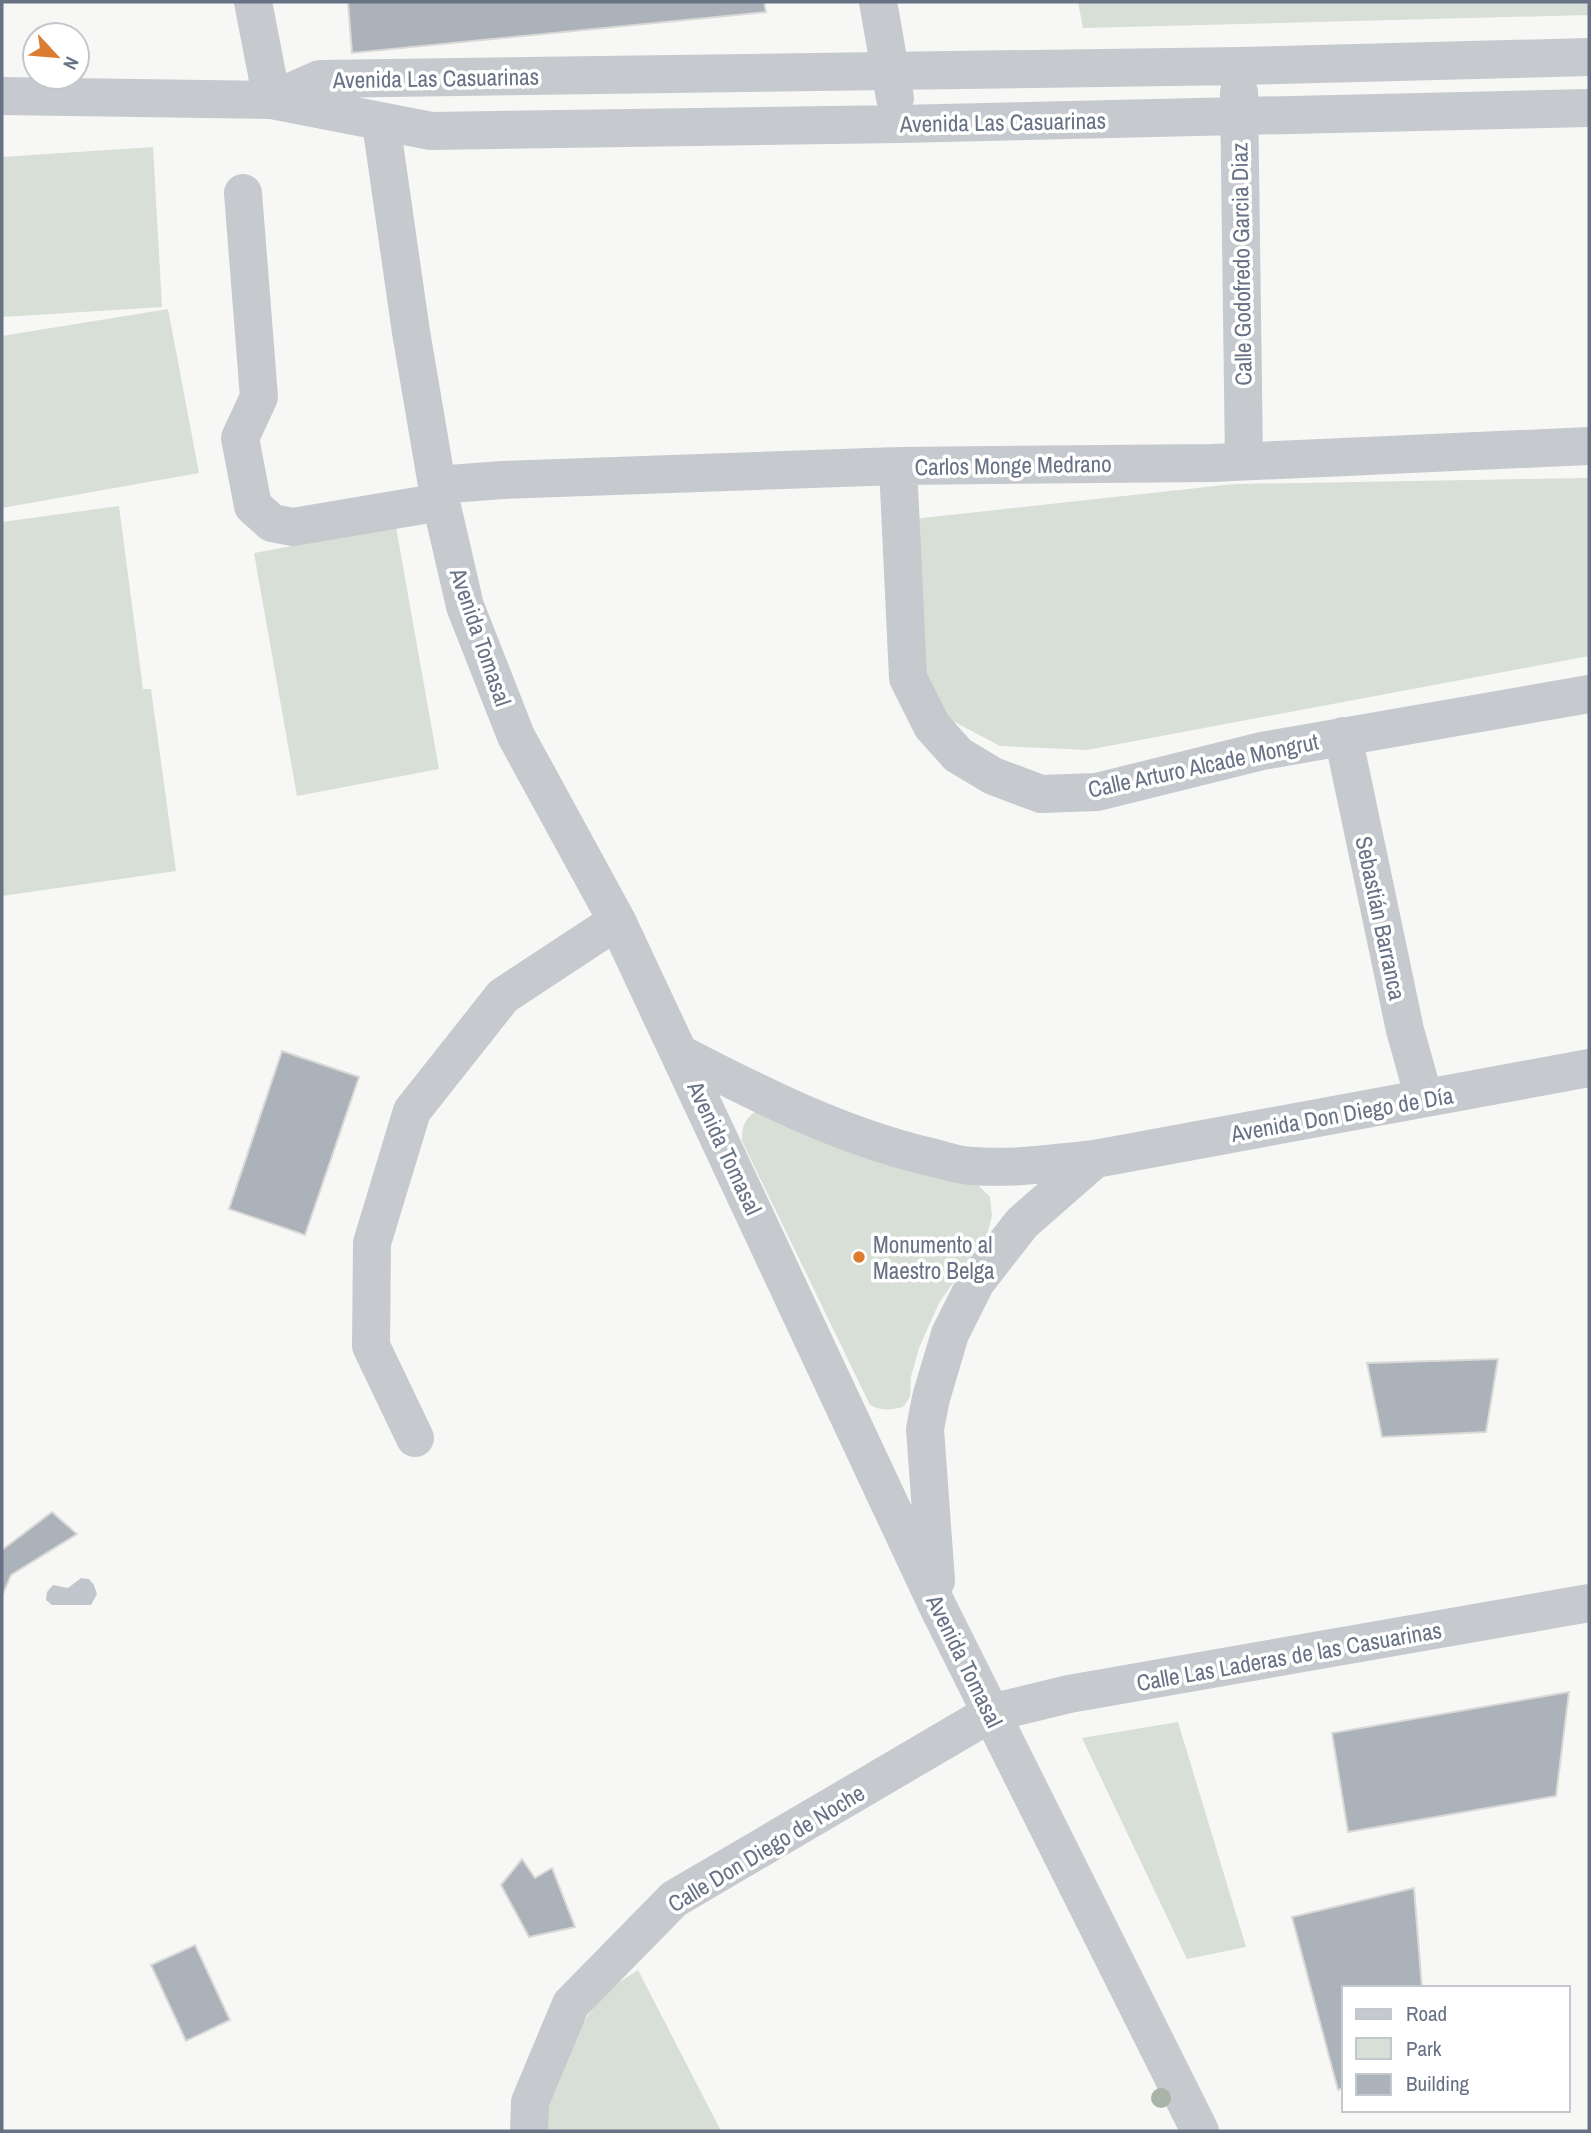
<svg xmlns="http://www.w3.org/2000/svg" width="1591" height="2133" font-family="'Archivo Narrow',sans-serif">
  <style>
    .green { fill: #d8dfd6 }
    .water { fill: #c0c6cc }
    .building { fill: #acb2b9; stroke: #d9d9d8; stroke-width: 2 }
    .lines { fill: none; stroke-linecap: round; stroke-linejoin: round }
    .minor { stroke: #c6c9cd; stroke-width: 38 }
    .tree { fill: #a8b4a7 }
    .poi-dot { fill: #dc7c31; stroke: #fff; stroke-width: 2.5 }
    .labels { text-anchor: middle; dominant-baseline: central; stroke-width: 7; stroke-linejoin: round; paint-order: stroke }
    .street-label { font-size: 23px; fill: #687285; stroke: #fff }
    .poi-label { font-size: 23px; fill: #687285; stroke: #fff; text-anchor: start }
  </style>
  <rect width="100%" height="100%" fill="#f7f8f5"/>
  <path class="green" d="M1078,2H1589V15L1083,28Z
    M153,147L162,307L2,317V157Z
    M168,309L199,473L2,508V336Z
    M1589,478V656L1087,750L1000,746L949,719L923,675L913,519L1234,484Z
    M119,506L143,689H151L176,871L2,896V522Z
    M396,527L439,769L297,796L254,553Z
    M757,1110L978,1185L990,1197L992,1216L987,1235L939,1303L919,1348L911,1377L910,1397L903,1407C890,1410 882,1411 870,1405L742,1141C742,1126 744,1120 757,1110Z
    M1178,1722L1246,1947L1187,1959L1082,1738Z
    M638,1970L721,2131H542L545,2104L569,2047L601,1994Z"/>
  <path class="water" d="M81,1578L89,1579L94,1585L97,1594L91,1605H52L46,1600L47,1592L53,1585L68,1588Z"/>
  <path class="building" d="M348,2H764L766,12L352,53Z
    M282,1051L359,1077L305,1235L229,1209Z
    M1498,1359L1486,1432L1382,1437L1367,1363Z
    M52,1512L77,1534L11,1575L2,1596V1550Z
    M1569,1692L1556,1796L1348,1832L1332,1733Z
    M522,1859L535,1878L552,1868L575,1927L529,1937L501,1885Z
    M1414,1888L1422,1988H1344V2088L1338,2090L1292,1917Z
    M195,1945L230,2020L186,2041L151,1965Z"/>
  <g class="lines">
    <path class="minor" d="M253,2L272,100
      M878,2L895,98
      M1239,92L1244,461
      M2,96L272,100L431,131L899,124L1589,108
      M272,100L320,79L1239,66L1589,57
      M381,123L411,332L437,485L465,606L516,736L617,921L938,1607L1200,2131
      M243,193L259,397L240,438L253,506L272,523L293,527L441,502
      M898,466L908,678L932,726L958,755L993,776L1041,794L1097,792L1262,751L1589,694
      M437,485L502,480L898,466L1212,463L1589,446
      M1343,736L1405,1030L1424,1098
      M681,1054C760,1095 839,1135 926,1156C941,1159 957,1166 973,1166C1014,1169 1054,1163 1095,1159L1589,1068
      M415,1438L371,1346L372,1243L412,1111L503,996L617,921
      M936,1581L925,1429L931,1398L950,1334L976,1282L1022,1223L1095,1159
      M529,2131L530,2102L571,2004L674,1899L991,1713L1069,1694L1589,1603"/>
  </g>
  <circle class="tree" cx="1161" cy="2098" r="10"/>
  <circle class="poi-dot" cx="859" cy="1257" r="7"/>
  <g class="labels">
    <g class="street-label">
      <text transform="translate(436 78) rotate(-1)">Avenida Las Casuarinas</text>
      <text transform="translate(1003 122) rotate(-1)">Avenida Las Casuarinas</text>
      <text transform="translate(1241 264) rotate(-91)">Calle Godofredo Garcia Diaz</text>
      <text transform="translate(1013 465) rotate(-1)">Carlos Monge Medrano</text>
      <text transform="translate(481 637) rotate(71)">Avenida Tomasal</text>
      <text transform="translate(1203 765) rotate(-12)">Calle Arturo Alcade Mongrut</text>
      <text transform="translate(1381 918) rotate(78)">Sebastián Barranca</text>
      <text transform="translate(1342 1114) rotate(-10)">Avenida Don Diego de Día</text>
      <text transform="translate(725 1148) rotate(65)">Avenida Tomasal</text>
      <text transform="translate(1289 1656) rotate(-10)">Calle Las Laderas de las Casuarinas</text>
      <text transform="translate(965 1661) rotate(64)">Avenida Tomasal</text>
      <text transform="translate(766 1848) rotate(-31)">Calle Don Diego de Noche</text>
    </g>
    <g class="poi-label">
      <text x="873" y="1244">Monumento al<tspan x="873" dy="26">Maestro Belga</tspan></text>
    </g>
  </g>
  <rect width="1591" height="2133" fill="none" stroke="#687285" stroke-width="7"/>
  <rect x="1342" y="1986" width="228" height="126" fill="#ffffff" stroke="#c3c7ce" stroke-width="2"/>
  <rect x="1356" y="2009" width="35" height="10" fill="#c6c9cd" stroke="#c3c7ce" stroke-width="2"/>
  <text x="1406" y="2021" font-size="21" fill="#687285">Road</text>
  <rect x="1356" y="2038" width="35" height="21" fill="#d8dfd6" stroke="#c3c7ce" stroke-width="2"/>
  <text x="1406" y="2056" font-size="21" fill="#687285">Park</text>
  <rect x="1356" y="2074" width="35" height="21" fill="#acb2b9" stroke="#c3c7ce" stroke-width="2"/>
  <text x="1406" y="2091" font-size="21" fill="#687285">Building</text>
  <g transform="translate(56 56) rotate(116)"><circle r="33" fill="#ffffff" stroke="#c3c7ce" stroke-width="2"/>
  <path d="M0-5L12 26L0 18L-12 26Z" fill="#dc7c31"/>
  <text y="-10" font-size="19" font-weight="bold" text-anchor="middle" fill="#687285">N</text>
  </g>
</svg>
